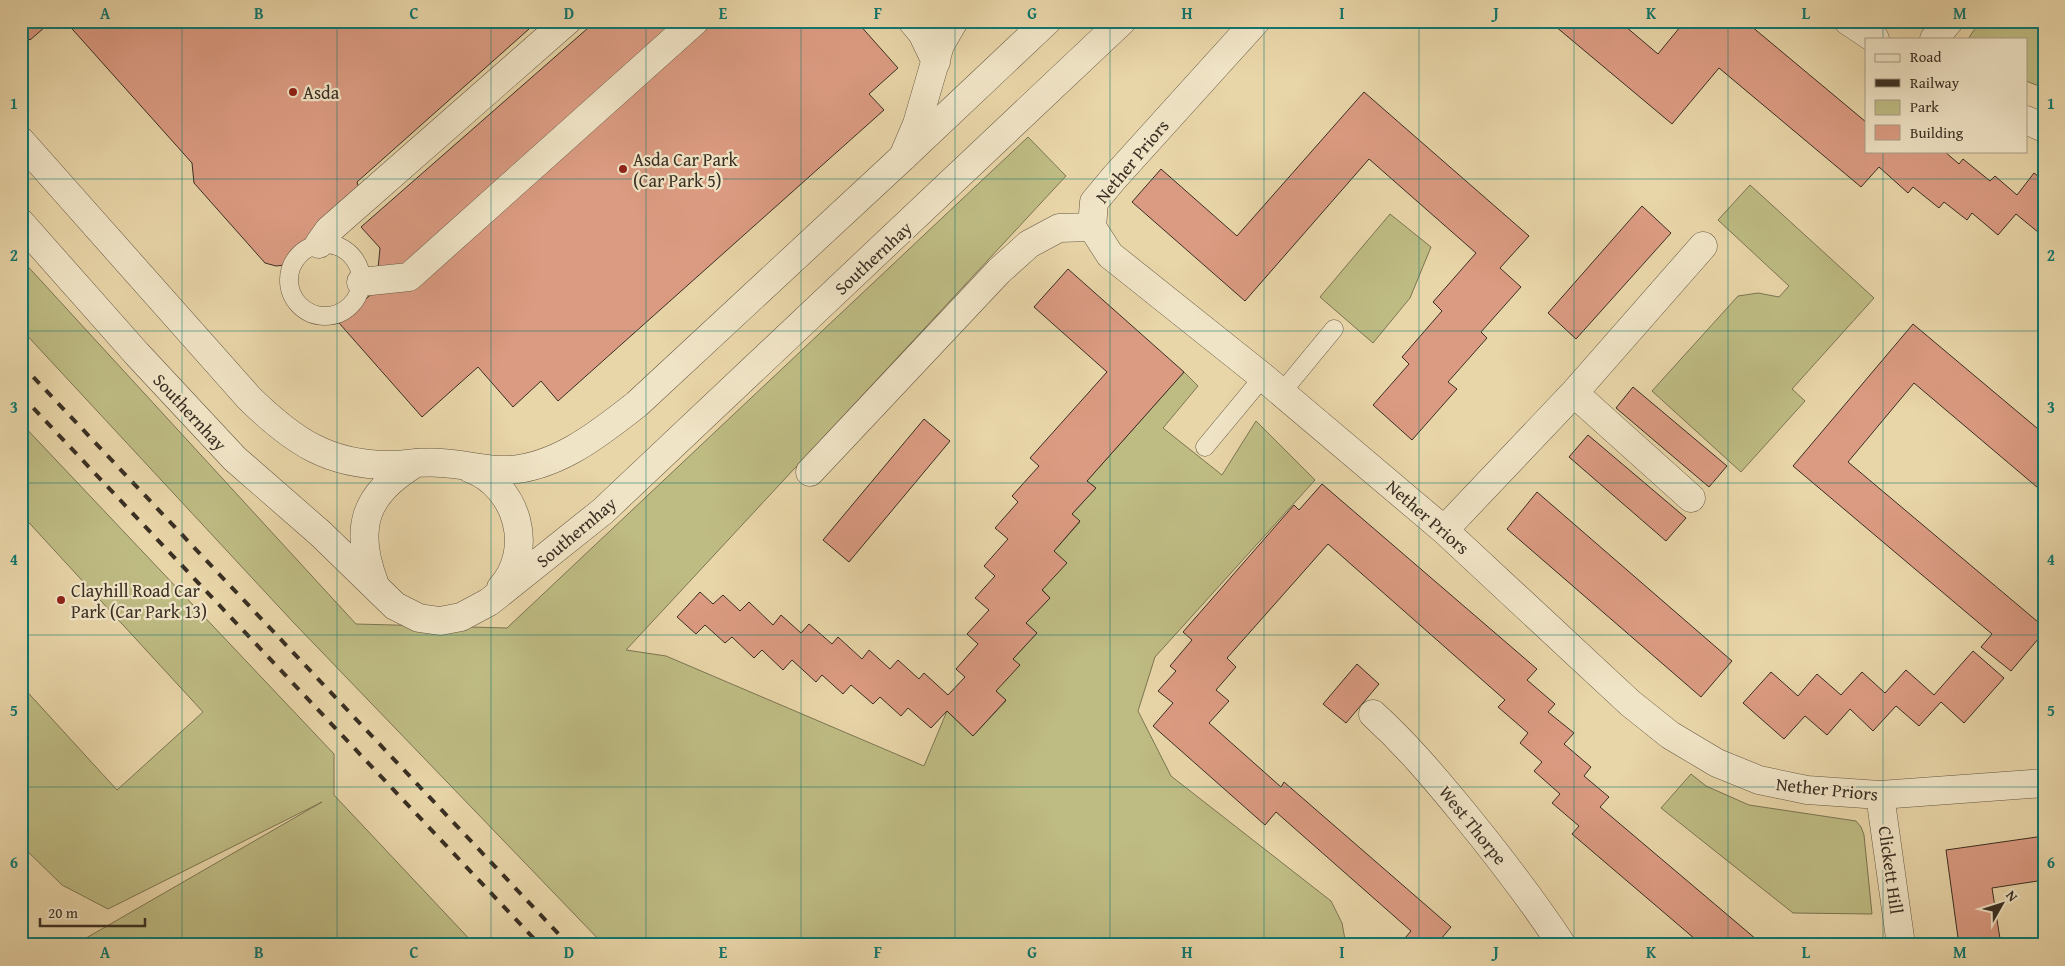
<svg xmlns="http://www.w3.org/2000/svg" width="2065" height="966" font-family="'Gentium Book Plus',serif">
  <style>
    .green { fill: #bebb83; stroke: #7c7553 }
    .building { fill: #db9b82; stroke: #3a2f23 }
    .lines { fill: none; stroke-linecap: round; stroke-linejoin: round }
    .service-casing { stroke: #665844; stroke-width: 19 }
    .minor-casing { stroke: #665844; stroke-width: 29 }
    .tertiary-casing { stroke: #665844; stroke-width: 29 }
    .service { stroke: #f0e4c6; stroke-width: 18 }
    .minor { stroke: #f0e4c6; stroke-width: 28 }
    .tertiary { stroke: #f0e4c6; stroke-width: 28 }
    .rail { stroke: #3a2f23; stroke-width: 4; stroke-dasharray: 9 9; stroke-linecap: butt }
    .grid { fill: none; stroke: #0f766e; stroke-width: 1; stroke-opacity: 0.55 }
    .poi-dot { fill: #8f2418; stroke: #f0e4c6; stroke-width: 2 }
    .labels { text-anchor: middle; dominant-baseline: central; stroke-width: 4.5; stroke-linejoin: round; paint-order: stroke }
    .poi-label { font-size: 18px; fill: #3a2f23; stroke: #f0e4c6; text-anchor: start }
    .street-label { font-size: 18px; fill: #3a2f23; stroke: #f0e4c6 }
    .neatline { fill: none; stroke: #0f766e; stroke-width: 2 }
    .grid-label { font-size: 16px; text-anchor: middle; font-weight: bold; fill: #0f766e }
  </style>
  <rect width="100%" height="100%" fill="#e8d5a8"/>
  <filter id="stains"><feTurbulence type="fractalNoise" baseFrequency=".004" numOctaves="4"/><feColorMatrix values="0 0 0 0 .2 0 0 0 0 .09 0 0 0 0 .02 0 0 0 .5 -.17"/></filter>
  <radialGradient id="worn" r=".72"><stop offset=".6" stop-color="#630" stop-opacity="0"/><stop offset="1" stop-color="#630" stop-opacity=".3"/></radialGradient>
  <path class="green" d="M1980,21H2044V88L2026,81V39H1968Z
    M1028,137L1066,176L626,650L666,656L924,766L947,711L973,736L1006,701L996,691L1013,659L1037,633L1026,623L1050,598L1040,587L1054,551L1080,522L1072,514L1096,488L1087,481L1184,372L1198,386L1163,428L1222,475L1256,421L1315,480L1155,657L1138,711L1171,776L1331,901L1342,923L1346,945H604L293,622L21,329V259L356,624L507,628Z
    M1750,185L1874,298L1792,389L1805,401L1741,472L1652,391L1738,296L1758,293L1779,297L1789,286L1718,220Z
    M1390,214L1431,247L1410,298L1373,343L1320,297Z
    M21,423L334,754V795L475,945H74L322,802L108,909L62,885L21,845V685L117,790L203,712L21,514Z
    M1691,774L1706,786L1749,805L1856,821L1861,827L1864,835L1872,914L1793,913L1661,808Z"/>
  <path class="building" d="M21,21H52L30,40L21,30Z
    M65,21H538L357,182L359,188L357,201L285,265L276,266L265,263L194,183L192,163Z
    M596,21H860L858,23L898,68L869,94L884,110L558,401L541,381L513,407L478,367L422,417L339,323L376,290L380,248L361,227Z
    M1549,21H1619L1658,54L1685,21H1745L1866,122V151H1944L1959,164L1963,159L1990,181L1995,176L2017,195L2034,173L2044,181V237L2016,214L1998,235L1972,213L1967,220L1944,202L1939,208L1913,187L1908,193L1879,167L1861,187L1719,68L1672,124Z
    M1364,92L1529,236L1500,268L1521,287L1481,332L1487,338L1448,382L1457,389L1412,440L1373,405L1409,364L1402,357L1442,311L1433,302L1476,253L1369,159L1245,301L1132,202L1161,169L1237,236Z
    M1642,206L1671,233L1576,339L1548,313Z
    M1068,269L1184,372L1087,481L1096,488L1072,514L1080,521L1054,551L1067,563L1042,590L1050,598L1026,623L1037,633L1013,659L1020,665L996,691L1006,700L973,736L947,711L931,728L908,708L901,716L880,697L873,704L851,685L843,694L822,675L816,682L792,660L783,670L762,650L754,658L732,637L725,643L705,625L696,634L677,617L700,592L713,604L723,595L740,611L749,602L773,625L781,615L801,633L809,624L832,644L838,637L862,659L869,650L890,669L898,660L919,679L924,673L948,695L965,677L956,669L978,644L967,634L989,610L975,598L995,576L984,566L1008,539L995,528L1018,502L1012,496L1039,466L1030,458L1107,372L1034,307Z
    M1913,324L2044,434V493L1914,383L1848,462L2044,627V632L2011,671L1981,647L1992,634L1793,466Z
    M1633,387L1727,466L1709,487L1616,408Z
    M924,419L950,441L849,562L823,540Z
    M1588,435L1686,518L1666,541L1569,457Z
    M1322,484L1537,669L1527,680L1555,704L1548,712L1574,733L1564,744L1591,767L1584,776L1609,797L1600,807L1763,945H1702L1572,834L1579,826L1552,803L1560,794L1534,771L1542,762L1520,743L1528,733L1498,707L1505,700L1328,544L1227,658L1236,667L1216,690L1229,701L1209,723L1281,787L1284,782L1451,927L1436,945H1399L1411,931L1276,812L1265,825L1153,726L1173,703L1158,691L1176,671L1170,666L1192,640L1183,632L1294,505L1299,510Z
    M1537,492L1732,661L1701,697L1507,529Z
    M1973,651L2004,678L1964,723L1941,702L1919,726L1896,706L1873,731L1850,709L1827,735L1805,716L1784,739L1743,703L1771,672L1798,696L1817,674L1841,695L1862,672L1885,693L1906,670L1934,695Z
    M1357,664L1379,684L1346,723L1323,704Z
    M2044,836V880L1992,888L2001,945H1959L1946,850Z"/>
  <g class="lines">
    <g class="service-casing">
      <path id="service" d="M289 280a36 36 0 1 1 72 0a36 36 0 1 1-72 0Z
        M1282,392L1334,329
        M1205,447L1263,377"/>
    </g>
    <g class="minor-casing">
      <path id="minor" d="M912,21L922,33L936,62
        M1256,21L1114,178L1094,202L1092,227L1110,255L1263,377L1444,530L1630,703L1670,735L1717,763L1759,780L1807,790L1880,795L2044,783
        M1848,21L1875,39
        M1934,39L1949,21
        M2026,120L2044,128
        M903,157L917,124L940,45L954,21
        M319,244L329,230L567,21
        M361,282L409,277L695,21
        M1574,393L1691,498
        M810,472L999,271L1029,244L1059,228L1092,227
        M1444,530L1574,393L1703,246
        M1373,714C1407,745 1432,775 1461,810C1497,854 1531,898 1562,945
        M1880,795L1901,945"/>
    </g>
    <g class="tertiary-casing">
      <path id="tertiary" d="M21,141L249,398C293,441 329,466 393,465C409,464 426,461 442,463C461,464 480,469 499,470C551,472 598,435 637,404L903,157L1047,21
        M21,223L137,354L235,459L321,534L395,606L419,618L440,621L461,617L489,602L603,511L1122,21
        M471,469C518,487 535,550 501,588
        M375,585C353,528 364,494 416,463"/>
    </g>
    <use href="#service" class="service"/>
    <use href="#minor" class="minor"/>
    <use href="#tertiary" class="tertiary"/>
    <path class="rail" d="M21,364L569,945
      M21,395L540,945"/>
  </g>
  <path class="grid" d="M182,21V945M337,21V945M491,21V945M646,21V945M801,21V945M955,21V945M1110,21V945M1264,21V945M1419,21V945M1574,21V945M1728,21V945M1883,21V39M1883,151V945M21,179H2044M21,331H2044M21,483H2044M21,635H2044M21,787H2044"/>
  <g class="poi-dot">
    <circle cx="293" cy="92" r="5"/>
    <circle cx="623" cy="169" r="5"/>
    <circle cx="61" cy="600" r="5"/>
  </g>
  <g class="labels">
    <g class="poi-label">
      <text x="303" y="92">Asda</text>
      <text x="633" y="159">Asda Car Park<tspan x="633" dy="21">(Car Park 5)</tspan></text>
      <text x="71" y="590">Clayhill Road Car<tspan x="71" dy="21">Park (Car Park 13)</tspan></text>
    </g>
    <g class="street-label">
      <text transform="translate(1132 161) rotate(-50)">Nether Priors</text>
      <text transform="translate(873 258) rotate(-43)">Southernhay</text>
      <text transform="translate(190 412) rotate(47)">Southernhay</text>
      <text transform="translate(1428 517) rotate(41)">Nether Priors</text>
      <text transform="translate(576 532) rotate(-40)">Southernhay</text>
      <text transform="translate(1827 789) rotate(6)">Nether Priors</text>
      <text transform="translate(1473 825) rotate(51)">West Thorpe</text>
      <text transform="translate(1891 870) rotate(82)">Clickett Hill</text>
    </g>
  </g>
  <rect width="2065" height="966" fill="none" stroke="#e8d5a8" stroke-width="55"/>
  <rect x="1865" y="38" width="162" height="115" fill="#f0e4c6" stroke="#a79c85"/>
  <rect x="1875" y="54" width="25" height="8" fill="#f0e4c6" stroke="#a79c85"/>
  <text x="1910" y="62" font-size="15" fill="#3a2f23">Road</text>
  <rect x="1875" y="79" width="25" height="8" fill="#3a2f23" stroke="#a79c85"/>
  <text x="1910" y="88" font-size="15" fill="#3a2f23">Railway</text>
  <rect x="1875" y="100" width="25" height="15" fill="#bebb83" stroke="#a79c85"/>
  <text x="1910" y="112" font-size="15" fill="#3a2f23">Park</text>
  <rect x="1875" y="125" width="25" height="15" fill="#db9b82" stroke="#a79c85"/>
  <text x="1910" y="138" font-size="15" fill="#3a2f23">Building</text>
  <g transform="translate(2002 904) rotate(51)" stroke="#f0e4c6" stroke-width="4" paint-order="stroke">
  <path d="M0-4L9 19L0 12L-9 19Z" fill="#3a2f23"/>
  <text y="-8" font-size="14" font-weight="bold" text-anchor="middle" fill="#3a2f23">N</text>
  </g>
  <path d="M40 918v8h105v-8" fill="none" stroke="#3a2f23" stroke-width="2.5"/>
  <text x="48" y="918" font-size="15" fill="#3a2f23" stroke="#f0e4c6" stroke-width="4" paint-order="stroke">20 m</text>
  <rect x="28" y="28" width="2010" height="910" class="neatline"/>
  <g class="grid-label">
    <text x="105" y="19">A</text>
    <text x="259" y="19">B</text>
    <text x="414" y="19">C</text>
    <text x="569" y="19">D</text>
    <text x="723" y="19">E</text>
    <text x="878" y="19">F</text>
    <text x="1032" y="19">G</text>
    <text x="1187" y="19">H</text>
    <text x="1342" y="19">I</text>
    <text x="1496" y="19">J</text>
    <text x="1651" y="19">K</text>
    <text x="1806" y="19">L</text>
    <text x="1960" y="19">M</text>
    <text x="14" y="109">1</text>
    <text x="2051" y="109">1</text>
    <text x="14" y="261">2</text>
    <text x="2051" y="261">2</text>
    <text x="14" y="413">3</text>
    <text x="2051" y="413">3</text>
    <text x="14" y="565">4</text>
    <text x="2051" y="565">4</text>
    <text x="14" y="716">5</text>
    <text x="2051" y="716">5</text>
    <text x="14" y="868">6</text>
    <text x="2051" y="868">6</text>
    <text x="105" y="958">A</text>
    <text x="259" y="958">B</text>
    <text x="414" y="958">C</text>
    <text x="569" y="958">D</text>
    <text x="723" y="958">E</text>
    <text x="878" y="958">F</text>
    <text x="1032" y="958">G</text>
    <text x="1187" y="958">H</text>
    <text x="1342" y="958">I</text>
    <text x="1496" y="958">J</text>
    <text x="1651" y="958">K</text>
    <text x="1806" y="958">L</text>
    <text x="1960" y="958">M</text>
  </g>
  <rect width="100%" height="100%" filter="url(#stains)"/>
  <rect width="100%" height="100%" fill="url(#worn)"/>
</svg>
